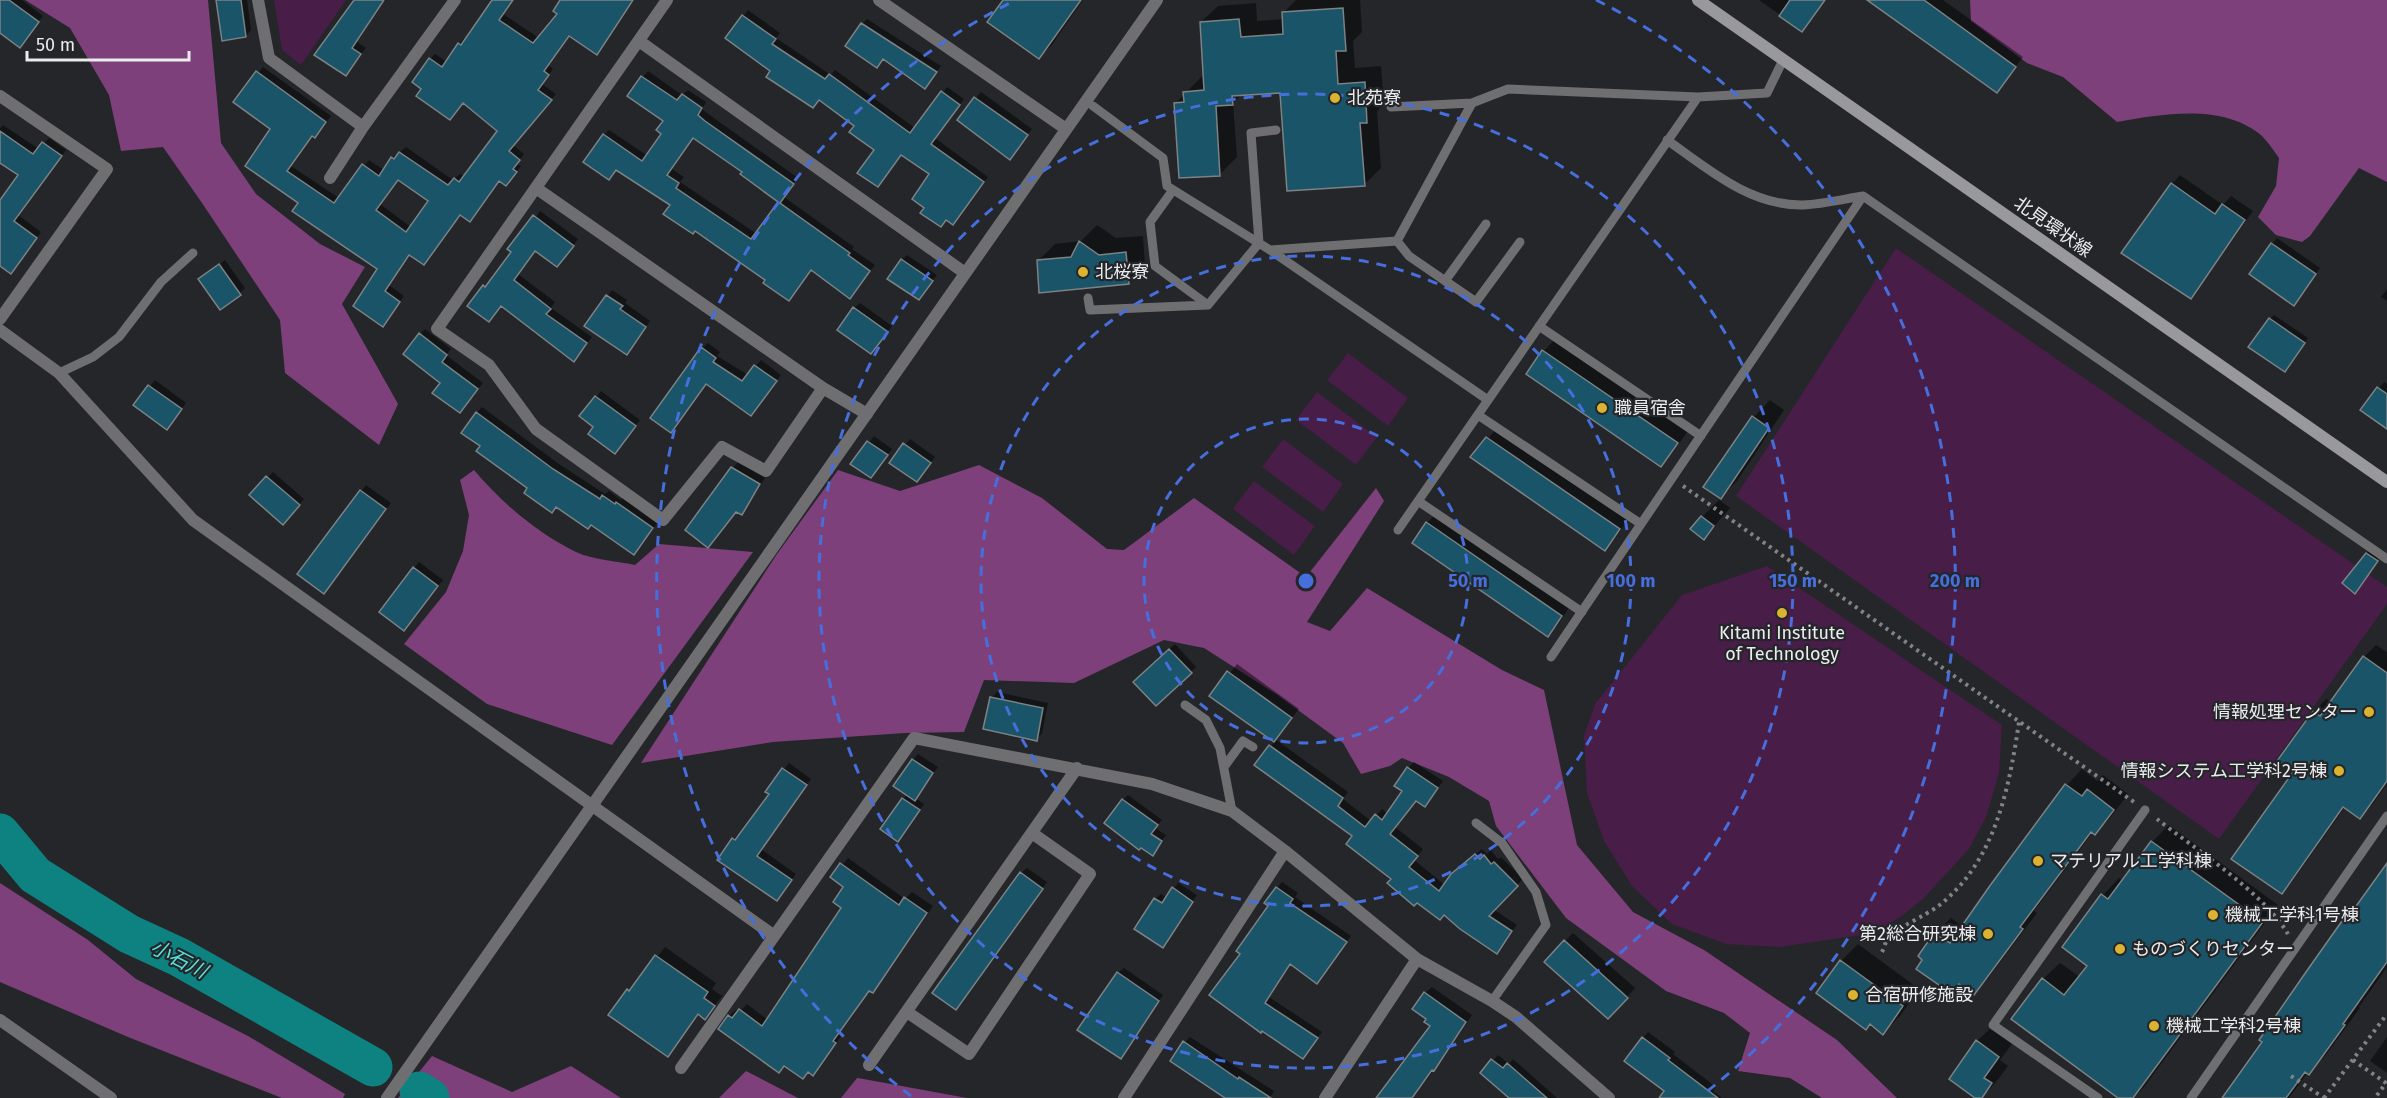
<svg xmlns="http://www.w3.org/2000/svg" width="2387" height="1098" font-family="'Fira Sans','Noto Sans JP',sans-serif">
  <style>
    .green { fill: #481d47 }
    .forest { fill: #7d407a }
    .shadow { fill: #0007; fill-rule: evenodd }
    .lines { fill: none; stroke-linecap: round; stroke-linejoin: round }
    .river { stroke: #0d8280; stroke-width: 39 }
    .building { fill: #195469; stroke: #7d8284; stroke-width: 1.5; fill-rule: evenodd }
    .path { stroke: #818386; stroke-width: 4; stroke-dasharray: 3 4.5; stroke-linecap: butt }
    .service { stroke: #6f6f71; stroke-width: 9 }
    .minor { stroke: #6f6f71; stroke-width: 12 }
    .tertiary { stroke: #6f6f71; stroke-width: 12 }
    .secondary { stroke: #99999c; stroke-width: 12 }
    .ring { fill: none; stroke: #466edc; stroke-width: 3; stroke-dasharray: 10 8 }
    .poi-dot { fill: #dab333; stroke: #242629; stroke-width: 2 }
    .labels { text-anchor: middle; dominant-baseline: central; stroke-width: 4.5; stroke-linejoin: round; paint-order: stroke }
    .poi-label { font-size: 18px; fill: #eaecee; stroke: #242629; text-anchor: start }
    .street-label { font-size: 18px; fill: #eaecee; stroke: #242629 }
    .water-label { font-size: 20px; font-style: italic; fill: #5ae0dc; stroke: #242629 }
    .centre { fill: #466edc; stroke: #242629; stroke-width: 3 }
    .ring-label { font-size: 18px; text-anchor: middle; font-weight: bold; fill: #466edc; stroke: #242629; stroke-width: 4.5; stroke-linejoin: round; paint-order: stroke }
  </style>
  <rect width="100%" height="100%" fill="#242629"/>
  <path class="green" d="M274,0H346L301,65L282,50Z
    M1896,248L2387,587V604L2219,839L1736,496Z
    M1348,353L1408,398L1388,426L1327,380Z
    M1317,392L1377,437L1356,465L1296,420Z
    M1283,439L1343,484L1323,512L1262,467Z
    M1254,481L1315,526L1294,555L1233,509Z
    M1767,566L2002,725L1999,773L1986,817L1969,849L1923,899L1902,916L1874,933L1780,947L1726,944L1672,924L1632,886L1604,841L1587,793L1584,736L1595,704L1682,595Z"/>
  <path class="forest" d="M25,0H208L221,143L256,194L320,244L365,267L342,304L398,404L379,445L285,373L280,320L202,203L163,147L121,151L109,95L70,28Z
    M1970,0H2387V182L2359,168L2310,236L2302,242L2276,235L2258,217L2276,186L2279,158C2274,151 2268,142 2262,136C2223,103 2163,114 2117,122L2063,77L2027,63L1971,21Z
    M979,465L1042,498L1107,549L1124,550L1194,498L1306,577L1376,488L1384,501L1307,622L1330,631L1367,588L1502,670L1544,690L1577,845L1633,912L1704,950L1837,1040L1897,1098H1822L1790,1078L1738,1071L1750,1033L1724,1013L1666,991L1566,918L1496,826L1489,801L1449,777L1402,758L1390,766L1361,774L1343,743L1276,694L1204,648L1164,640L1074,683L984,680L964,732L905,733L773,742L641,763L777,554L838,470L900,491Z
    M474,470C501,502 537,533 576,552C593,560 617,561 635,565L659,544L753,552L612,745L487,704L404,644L446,592L463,551L469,515L460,480Z
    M0,883L88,940L136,979L248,1036L345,1094L343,1098H282L128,1037L0,982Z
    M432,1056L512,1092L571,1066L621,1098H398Z
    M746,1071L798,1098H719Z
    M857,1078H858L967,1098H841Z"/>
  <path class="shadow" d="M0,0H22L43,16L25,40L0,31Z
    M218,0H247L251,30L246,36Z
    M356,0H387L383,2L357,42L366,48L346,74Z
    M489,0H513L503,14L539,38L559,14L562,0H634L597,53L570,34L548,65L553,69L542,84L556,94L513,145L524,154L517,164L521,166L511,179L500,180L475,215L461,214L410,254L389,285L404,296L388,319L379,269L300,203L247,166L272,129L236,102L263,67L331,116L320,131L315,136L313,134L291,166L339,198L369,160L384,170L393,158L406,147L453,180L460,174L465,177L499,130L464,101L423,88L430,59L435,54L447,62L459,44L464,39L467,40L492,2ZM399,179L430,200L411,227L380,204Z
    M1004,0H1083L1051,46L1039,57Z
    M1296,0H1360L1362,32L1353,41L1355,68L1381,66L1384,105L1377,111L1381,168L1364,185L1282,91L1242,94L1233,103L1237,157L1220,174L1176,103L1202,76L1205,75L1201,22L1218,6L1256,3L1257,21L1284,19L1283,13Z
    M1759,0H1826L1802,30Z
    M1873,0H1943L2023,57L1997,91Z
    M748,10L780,33L776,38L831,75L835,70L915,128L947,87L964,99L935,138L988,177L953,223L927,207L931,174L902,153L878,185L876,150L856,126L727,38Z
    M867,19L941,66L930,81L884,58L877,66L862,24Z
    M648,71L682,95L688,90L706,102L702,109L711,116L798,178L784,197L854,247L852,249L875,265L850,297L812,269L789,299L672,205L604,135L609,130L648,156L663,134L665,120L629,95ZM694,137L744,172L780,202L757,234L680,182L684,177L672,169Z
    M981,92L1032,129L1010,158L959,119Z
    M3,125L39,149L49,138L66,150L18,215L41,232L11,272L0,264V203L20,175L0,161V128Z
    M2180,175L2223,205L2231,196L2253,211L2199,288L2191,297L2172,184Z
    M540,211L578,239L563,260L536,250L518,274L555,302L551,308L592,337L574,360L501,305L484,286L489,280L491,281L513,252Z
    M1097,225L1116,238L1143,236L1145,266L1128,283L1038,261L1055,244L1081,241Z
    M2277,238L2320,268L2294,304L2272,244Z
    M907,255L937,275L919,298L902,260Z
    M225,260L245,288L240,293L200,279Z
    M2387,289V301L2381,297Z
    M612,290L627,300L625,303L650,321L627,353L586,326Z
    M860,303L892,326L876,347L854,308Z
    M2274,315L2308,338L2289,365L2270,319Z
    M425,329L451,349L446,355L483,383L460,411L442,382L420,334Z
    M1555,339L1688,431L1672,453L1661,465L1529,373L1544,351Z
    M708,343L720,352L717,356L748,375L761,360L781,375L751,414L707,383L671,431L702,348Z
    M155,380L186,403L172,422L135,405Z
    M2384,382L2387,384V427L2362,410Z
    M601,391L640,420L615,452L596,427L582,416Z
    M1770,400L1784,410L1737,481L1721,497L1754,417Z
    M482,407L559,464L605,494L609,491L621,500L623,498L658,522L639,548L634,553L591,524L529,488L482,446L477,413Z
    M1499,426L1630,517L1616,537L1605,549L1472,457Z
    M874,436L892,449L876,471L853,463Z
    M910,439L935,457L922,475L891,462Z
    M738,462L765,478L747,507L742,513L737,510L687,529Z
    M273,472L304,499L288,517L251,495Z
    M366,485L391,503L329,586L299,573Z
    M1719,500L1730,508L1704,538L1702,517Z
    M1438,512L1572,603L1559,623L1548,635L1427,523Z
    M2369,551L2379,558L2357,589L2344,582Z
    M419,562L443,580L409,624L414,568Z
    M1175,644L1196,667L1156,704L1135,682Z
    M2376,645L2387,652V784L2372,805L2360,817L2345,807L2294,879L2282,892L2295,772L2314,712L2326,699L2332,703L2364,657Z
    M1237,664L1299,709L1275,739L1348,792L1343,799L1371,821L1382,809L1388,814L1404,790L1408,768L1414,762L1443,781L1425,805L1416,800L1395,827L1423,849L1414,860L1445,885L1459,868L1482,849L1487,854L1491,850L1498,859L1501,857L1523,879L1493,909L1517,925L1497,952L1444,913L1393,879L1354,836L1256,765L1275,741L1212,696Z
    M997,692L1048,703L1042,734L1036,739L991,698Z
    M918,754L938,767L915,798L924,804L903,834V799L908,794L913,760Z
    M789,763L811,779L761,849L796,874L777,899L733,839L739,834L741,835L771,794L767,791Z
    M2082,769L2097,781L2103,775L2128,794L2110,818L2095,833L2093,832L2034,911L2037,913L1989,977L1974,993L1960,984L1952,992L1920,956L1935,933L1951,918L1963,927L2067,785Z
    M1128,795L1162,820L1155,828L1166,835L1152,854L1123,800Z
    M2169,825L2278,905L2144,1087L2133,1098H2120L2043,979L2060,963L2080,977L2089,966L2064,947L2103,895L2119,878L2123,881L2152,842Z
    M848,858L905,899L912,892L933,906L879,985L872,991L870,989L838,1034L841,1036L819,1068L813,1074L809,1071L803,1077L729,1016L736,1010L739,1012L747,1004L768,1020L844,907L845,887L832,877Z
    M2387,866V967L2359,1007L2360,1008L2325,1056L2308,1072L2289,1098H2224L2343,922L2356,910Z
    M1027,868L1047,882L961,1002L1021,873Z
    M1282,882L1298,893L1295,897L1351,936L1317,982L1291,963L1269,997L1322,1032L1303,1057L1262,1030L1242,953L1270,905L1277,888Z
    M1178,883L1197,895L1163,946L1155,899L1161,894L1167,898Z
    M1573,933L1635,988L1617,1009L1565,941Z
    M1858,944L1919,989L1900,1016L1883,1033L1841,961Z
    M665,947L716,983L712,989L722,996L705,1018L699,1013L668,1055L628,990L637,982Z
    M1124,968L1163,995L1121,1057L1118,973Z
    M1432,987L1472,1015L1440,1063L1412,1098H1379L1432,1026L1425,993Z
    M1994,1025L2015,1040L2000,1060L2008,1066L1996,1082L1981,1098H1978L1977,1041Z
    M1648,1032L1675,1052L1673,1054L1716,1087L1713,1091L1722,1098H1668L1643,1038Z
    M1190,1037L1274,1091L1270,1098H1223L1225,1096L1185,1042Z
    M2387,1037V1073L2370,1061Z
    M1498,1055L1509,1064L1513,1059L1557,1098H1514L1482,1073Z"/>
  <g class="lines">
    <path class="river" d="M0,833L35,875L129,934L179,957L373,1067
      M419,1091L430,1098"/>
  </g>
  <path class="building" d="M0,0H9L39,22L20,48L0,33Z
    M216,0H241L246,37L222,41Z
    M354,0H384L352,48L361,54L346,76L314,55Z
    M492,0H513L499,20L533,43L557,14L553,11L560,0H633L597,55L569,36L544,71L549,75L538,90L552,100L509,151L520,160L513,169L517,172L506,186L499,181L470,222L460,215L424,265L409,255L385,291L400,302L383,327L353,306L377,269L292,211L298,203L245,166L270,129L233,102L256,71L326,122L315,138L312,136L287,171L334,203L362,164L379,176L391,157L394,159L399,152L448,185L454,178L459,182L497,131L463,103L450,120L416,96L421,89L412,82L429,58L442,67L458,43L461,45ZM398,180L428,201L406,232L376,210Z
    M1003,0H1081L1039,59L987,22Z
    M1790,0H1825L1802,32L1779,16Z
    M1867,0H1924L2016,67L1997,93Z
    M1343,8L1346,51H1336L1338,84L1365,82L1367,123H1360L1365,186L1287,191L1280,93L1232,96L1233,105L1216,106L1220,176L1179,178L1174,103L1184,102L1183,92L1204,90L1200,22L1239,19L1241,37L1283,34L1282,12Z
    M742,15L776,39L772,44L825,79L829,74L910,133L941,91L960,105L931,144L984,182L953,225L946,220L941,227L920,213L924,208L912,199L929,174L901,155L878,187L857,173L874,150L849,132L854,126L819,100L813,108L766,77L770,71L725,38Z
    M861,23L937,72L925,89L883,59L877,68L845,46Z
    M641,76L677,100L682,94L702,108L698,115L705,121L794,184L780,203L850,253L848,255L870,271L850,299L811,270L789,301L763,283L765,280L695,231L693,234L663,214L670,205L616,170L609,180L583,162L603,134L642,161L661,134L656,130L663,121L627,96ZM693,138L742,172L740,174L778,202L751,239L676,188L679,183L667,175Z
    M974,97L1028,135L1010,160L957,120Z
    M0,131L33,154L42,142L62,156L14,221L37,238L11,274L0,266V200L18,175L0,163Z
    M2171,183L2215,214L2222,204L2245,220L2191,299L2121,253Z
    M533,215L574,246L557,267L535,251L514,280L551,309L546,314L587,343L574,362L501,306L489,322L467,306L483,285L485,287L511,252L507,249Z
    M1079,241L1099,255L1126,252L1129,284L1039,293L1037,260L1071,257Z
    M2271,243L2316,274L2294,306L2249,274Z
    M901,259L933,281L919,300L887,279Z
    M219,264L241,295L220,310L198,279Z
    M606,295L623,306L620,309L646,327L627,355L584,326Z
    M853,307L888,332L871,354L837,330Z
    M2269,318L2305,343L2285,372L2248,347Z
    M419,333L447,355L442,362L478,389L460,413L432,393L440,383L403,354Z
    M701,347L716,358L713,362L742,381L754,365L777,381L751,416L706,384L671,433L650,418Z
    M1542,350L1678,443L1661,467L1526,374Z
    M148,385L182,409L167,430L133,405Z
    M2377,387L2387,394V429L2360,410Z
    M595,396L636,426L615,454L588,434L593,427L579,416Z
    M476,412L553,469L600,499L602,495L615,504L616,502L653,528L634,555L591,525L588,529L556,507L552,513L524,493L527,488L476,451L480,446L461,433Z
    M1752,416L1769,428L1721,499L1703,487Z
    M1486,437L1620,529L1605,551L1470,457Z
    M867,441L888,455L871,478L850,464Z
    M903,443L931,463L917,482L889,463Z
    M731,467L760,484L742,515L736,512L708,548L685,530Z
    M266,476L300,505L283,525L249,495Z
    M360,490L386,509L324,594L297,574Z
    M1701,516L1714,526L1704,540L1690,529Z
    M1426,522L1562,616L1548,637L1412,543Z
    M2366,553L2378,561L2355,594L2342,583Z
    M413,567L438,586L404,631L379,612Z
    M1169,649L1192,673L1156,706L1133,682Z
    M2363,656L2387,673V781L2360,819L2343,807L2282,894L2231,859L2293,772L2277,761L2313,711L2320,716Z
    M1227,671L1292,718L1274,742L1209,696Z
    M990,697L1043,708L1037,741L983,729Z
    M1269,745L1343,798L1338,806L1365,827L1375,814L1382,820L1402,791L1394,786L1407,767L1438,788L1425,807L1416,801L1390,834L1418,856L1409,867L1439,891L1451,874L1475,854L1480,859L1484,855L1491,864L1494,862L1518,886L1489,916L1512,931L1497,954L1460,929L1444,915L1440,920L1417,903L1414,906L1387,883L1391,879L1346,844L1352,836L1254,765Z
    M912,759L933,773L915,801L893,786Z
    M782,768L807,785L757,856L792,880L777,901L717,860L732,838L735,840L769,794L765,792Z
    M2065,784L2082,796L2087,789L2114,810L2095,835L2091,832L2020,927L2023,929L1974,995L1959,984L1952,994L1916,969L1922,960L1918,956L1934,933L1950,943L1989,887Z
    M902,798L920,810L898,842L880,829Z
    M1122,799L1158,825L1151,834L1162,841L1153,856L1141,848L1139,850L1104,823Z
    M2151,841L2263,922L2133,1098H2118L2011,1019L2042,978L2064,995L2087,966L2062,947L2101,894L2108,899Z
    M840,863L899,905L904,897L927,913L873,993L869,991L833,1041L836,1043L813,1076L808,1072L803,1079L784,1066L779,1073L718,1029L728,1015L732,1018L739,1009L762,1026L841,908L833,902L843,887L830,877Z
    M2387,863V962L2343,1024L2345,1025L2309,1075L2305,1072L2286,1098H2222L2262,1042L2259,1040L2306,972L2342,921L2344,923Z
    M1020,872L1043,889L956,1010L932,993Z
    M1172,887L1193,902L1163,948L1134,929L1154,898L1162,903Z
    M1276,887L1293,899L1290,903L1347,942L1317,984L1290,964L1265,1003L1318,1038L1303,1059L1262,1031L1261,1033L1209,995L1240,954L1236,951L1268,906L1264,903Z
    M1564,940L1628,998L1608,1019L1544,962Z
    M655,955L708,992L704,998L715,1006L705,1020L698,1014L668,1057L608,1015L627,989L629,991Z
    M1840,960L1903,1006L1883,1035L1870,1024L1866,1030L1816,993Z
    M1117,972L1159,1001L1121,1059L1077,1030Z
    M1424,992L1466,1022L1434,1071L1432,1070L1412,1098H1376L1430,1026L1424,1022L1426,1019L1412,1009Z
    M1642,1037L1670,1058L1668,1060L1718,1098H1659L1664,1091L1624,1061Z
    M1976,1040L1999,1057L1984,1078L1992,1083L1982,1098H1975L1949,1079Z
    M1183,1041L1238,1079L1239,1077L1271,1098H1225L1170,1061Z
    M1491,1059L1503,1068L1507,1063L1547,1098H1509L1480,1073Z"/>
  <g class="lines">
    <path class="path" d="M1683,486L2134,802
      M2157,819C2195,849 2264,893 2288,934
      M1882,952C1884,948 1885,943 1887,940C1893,930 1926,915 1937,907C1995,863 2009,789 2019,722
      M2353,1060L2386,1083L2375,1098
      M2291,1076L2324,1098
      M2324,1098L2387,1014"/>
    <path class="service" d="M1093,106L1163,158L1167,186L1270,250L1488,400
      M1391,107L1472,103L1508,89L1698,97
      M1667,140C1708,169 1750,206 1803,205C1823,204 1844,199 1863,196L2387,559
      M1173,190L1150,222L1155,266L1208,305
      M1397,241L1409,256L1476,302L1520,242
      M1270,250L1397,241L1472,103
      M1445,281L1486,224
      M1088,298L1090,310L1208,305L1259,243L1251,133L1276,130
      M1539,326L1701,436
      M59,373L93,357L119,337L161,282L193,253
      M1478,415L1641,524
      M1418,501L1582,612
      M1398,530L1698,97L1767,93L1783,60
      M1551,657L1863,196
      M1185,705L1206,720L1220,748L1232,811
      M1224,767L1243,741L1253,747
      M1476,823L1502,843L1536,892L1546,925L1492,1001
      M2098,1098L1993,1025L2145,810
      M2191,1098L2387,816"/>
    <path class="minor" d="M258,0L269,58L363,127
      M667,0L437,329L489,365L536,429L663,520L722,447L766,471L823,388
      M879,0L1066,129
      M639,41L965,273
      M0,96L107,169L0,319
      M330,178L363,127L455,0
      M536,188L823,388L867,414
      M0,330L59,373L193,520L773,935
      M907,1012L969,1054L1090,874L1032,833
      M0,1020L111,1098
      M869,1065L1077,768
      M681,1068L914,738L1152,784L1232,811L1285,851L1417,959L1492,1001L1516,1017L1609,1098
      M1124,1098L1285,851
      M1325,1098L1417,959"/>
    <path class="tertiary" d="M387,1098L1157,0"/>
    <path class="secondary" d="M1698,0L2387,482"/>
  </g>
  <g class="ring">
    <circle cx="1306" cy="581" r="162"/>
    <circle cx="1306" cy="581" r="325"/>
    <circle cx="1306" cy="581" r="487"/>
    <path d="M911 1096A649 649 0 0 1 1016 0M1596 0A649 649 0 0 1 1701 1096"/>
  </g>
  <g class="poi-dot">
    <circle cx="1335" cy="98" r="6"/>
    <circle cx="1083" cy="272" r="6"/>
    <circle cx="1602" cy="408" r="6"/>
    <circle cx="1782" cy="613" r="6"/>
    <circle cx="2369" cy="712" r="6"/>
    <circle cx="2339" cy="771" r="6"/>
    <circle cx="2038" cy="861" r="6"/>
    <circle cx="2213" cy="915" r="6"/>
    <circle cx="1988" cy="934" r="6"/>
    <circle cx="2120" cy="949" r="6"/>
    <circle cx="1853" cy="995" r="6"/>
    <circle cx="2154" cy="1026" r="6"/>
  </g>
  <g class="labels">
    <g class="poi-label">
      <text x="1347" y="98">北苑寮</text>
      <text x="1095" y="272">北桜寮</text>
      <text x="1614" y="408">職員宿舎</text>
      <text x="1782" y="633" text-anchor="middle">Kitami Institute<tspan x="1782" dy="21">of Technology</tspan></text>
      <text x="2357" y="712" text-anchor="end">情報処理センター</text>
      <text x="2327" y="771" text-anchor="end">情報システム工学科2号棟</text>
      <text x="2050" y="861">マテリアル工学科棟</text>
      <text x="2225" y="915">機械工学科1号棟</text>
      <text x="1976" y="934" text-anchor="end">第2総合研究棟</text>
      <text x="2132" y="949">ものづくりセンター</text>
      <text x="1865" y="995">合宿研修施設</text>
      <text x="2166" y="1026">機械工学科2号棟</text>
    </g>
    <g class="street-label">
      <text transform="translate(2053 227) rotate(35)">北見環状線</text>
    </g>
    <g class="water-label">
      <text transform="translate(179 959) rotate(27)">小石川</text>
    </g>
  </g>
  <circle cx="1306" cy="581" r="9" class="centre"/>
  <g class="ring-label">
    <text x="1468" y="587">50 m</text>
    <text x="1631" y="587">100 m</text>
    <text x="1793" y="587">150 m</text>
    <text x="1955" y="587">200 m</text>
  </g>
  <path d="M27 51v9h162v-9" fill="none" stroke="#eaecee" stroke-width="3"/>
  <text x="36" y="51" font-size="18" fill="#eaecee" stroke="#242629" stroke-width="4.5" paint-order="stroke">50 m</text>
</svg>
